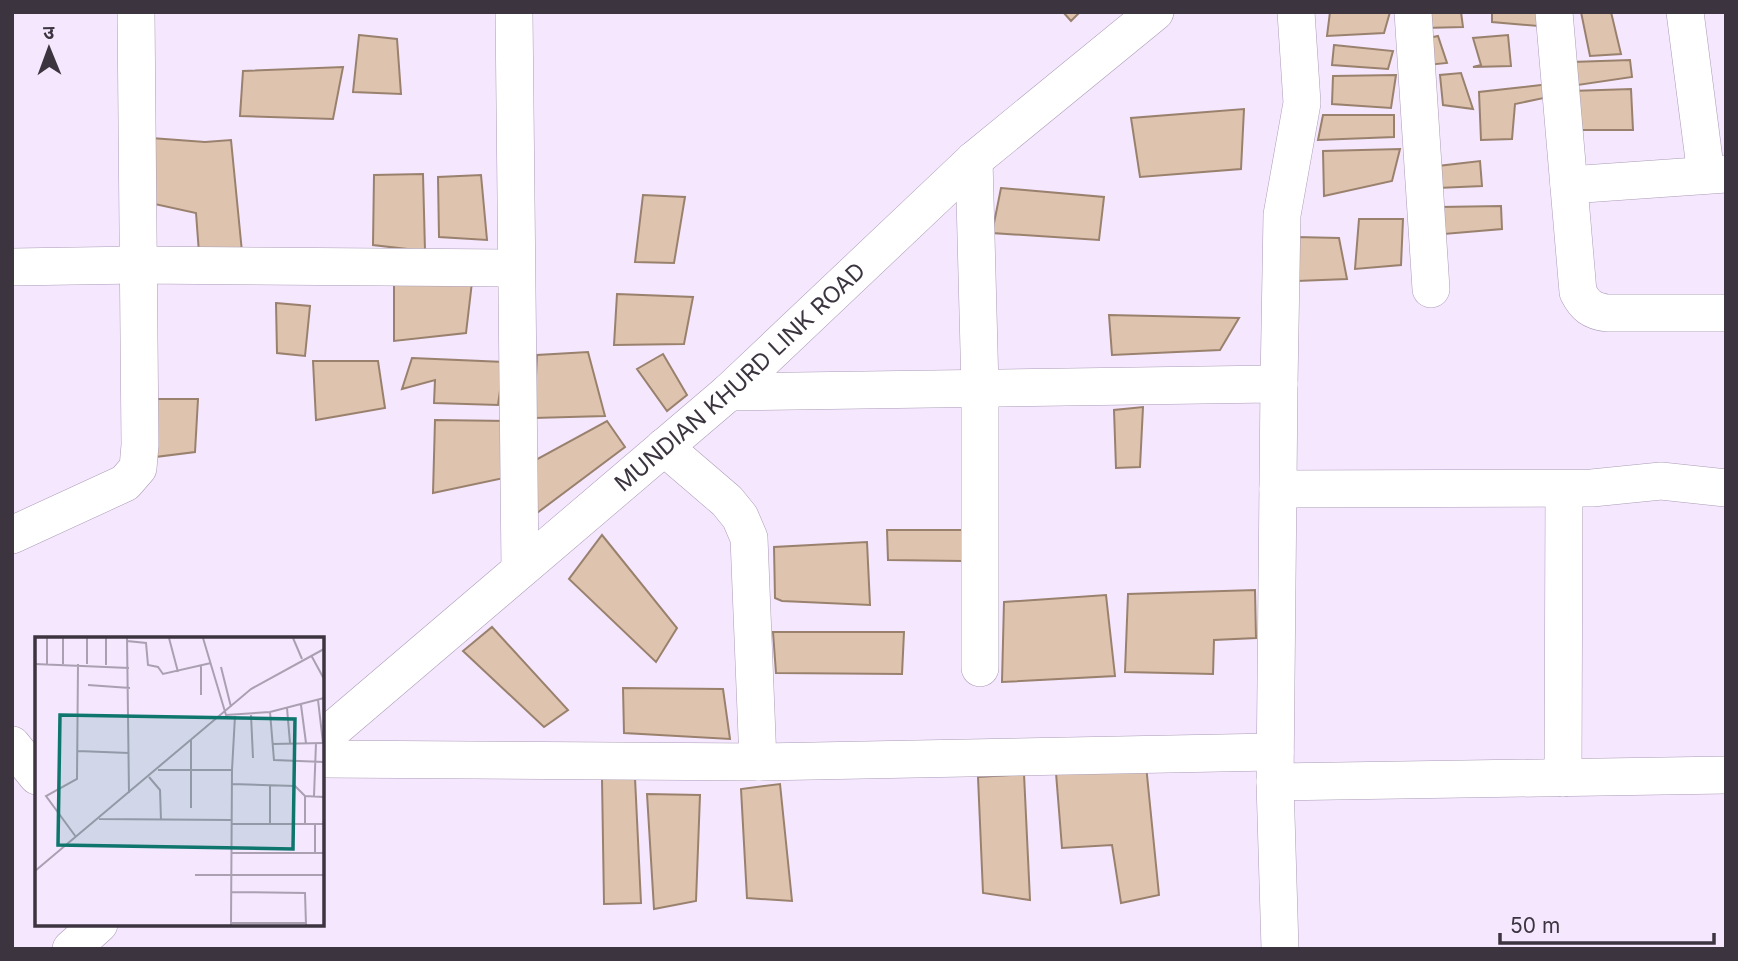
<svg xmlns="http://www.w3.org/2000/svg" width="1738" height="961" font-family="Inter,'Noto Sans Devanagari',sans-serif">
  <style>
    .building { fill: #dec4af; stroke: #9a816e; stroke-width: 2 }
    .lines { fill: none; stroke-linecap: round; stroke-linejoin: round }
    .minor-casing { stroke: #ab9cb6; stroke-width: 38 }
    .minor { stroke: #fff; stroke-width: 37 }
    .labels { text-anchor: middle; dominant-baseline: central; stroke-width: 7; stroke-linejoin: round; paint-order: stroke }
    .street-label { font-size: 23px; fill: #3c3540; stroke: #f4e7fe }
    .inset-road { fill: none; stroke: #aaa0b2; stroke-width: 2 }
    .view { fill: #0f766e; fill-opacity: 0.15; stroke: #0f766e; stroke-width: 3.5 }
    .inset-edge { fill: none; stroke: #3c3540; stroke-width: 3.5 }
  </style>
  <rect width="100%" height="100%" fill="#f4e7fe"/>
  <path class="building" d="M1063,12H1080L1071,21Z
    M1330,12H1390L1384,33L1327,36Z
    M1423,12H1461L1463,27L1424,28Z
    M1492,12H1538V26L1492,22Z
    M1581,12H1611L1621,54L1590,56Z
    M359,35L397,39L401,94L353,92Z
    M1508,35L1511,66L1473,67L1481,65L1473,38Z
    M1438,36L1447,63L1427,65L1424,39Z
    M1334,45L1393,51L1388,69L1332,65Z
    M1630,60L1632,77L1578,85L1572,62Z
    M343,67L333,119L240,116L243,71Z
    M1461,73L1473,109L1443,105L1440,75Z
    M1396,75L1391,108L1332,104L1333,76Z
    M1550,84L1544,98L1515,104L1512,139L1481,140L1479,92Z
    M1631,89L1633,130H1581L1571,91Z
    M1244,109L1241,169L1140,177L1131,118Z
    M1323,115H1394V137L1318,140Z
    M151,138L205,142L231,140L242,252L199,253L196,213L150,203Z
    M1400,149L1392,181L1324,196L1323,151Z
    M1480,161L1482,186L1438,188V166Z
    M423,174L425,251L373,245L374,175Z
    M481,175L487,240L439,237L438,177Z
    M1001,188L1104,197L1099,240L992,233Z
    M643,195L685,197L674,263L635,262Z
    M1501,206L1502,229L1444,234L1440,207Z
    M1359,219H1403L1401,265L1355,269Z
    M1296,237L1339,238L1347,279L1297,281Z
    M394,277L472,282L466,333L394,341Z
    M617,294L693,297L684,344L614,345Z
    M276,303L310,306L305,356L277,353Z
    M1109,315L1239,318L1220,350L1112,355Z
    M588,352L605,416L534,418L537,355Z
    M663,354L687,395L667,411L637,369Z
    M412,358L504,362L498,405L434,403L435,380L402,389Z
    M313,361H378L385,408L316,420Z
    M154,399H198L195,452L155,457Z
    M1143,407L1140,467L1116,468L1114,410Z
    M435,420L508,421L504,478L433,493Z
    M607,421L625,447L537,513L530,463Z
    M887,530H965L963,561L888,560Z
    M602,535L677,628L656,662L569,579Z
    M867,542L870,605L782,601L775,598L774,547Z
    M1255,590L1256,638L1214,640L1213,674L1125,672L1128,594Z
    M1106,595L1115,676L1002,682L1004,602Z
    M492,627L568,710L544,727L463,651Z
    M773,632H904L902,674L776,673Z
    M623,688L723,689L730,739L624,733Z
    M1146,765L1159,895L1121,903L1112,845L1062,848L1056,773Z
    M1024,774L1030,900L983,893L978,777Z
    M635,778L641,903L604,904L602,779Z
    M780,784L792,901L747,898L741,789Z
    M647,794L700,795L696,901L654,909Z"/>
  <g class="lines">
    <g class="minor-casing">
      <g id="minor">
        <path d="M514,12L520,569"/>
        <path d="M1413,12L1431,289"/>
        <path d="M1554,12L1578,292C1585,306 1592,311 1607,313H1726"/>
        <path d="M1685,12L1706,175"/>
        <path d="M974,160L980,388V668"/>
        <path d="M1569,185L1726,174"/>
        <path d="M12,267L138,265L516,268"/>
        <path d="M1279,384L1282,215L1302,103L1296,12"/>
        <path d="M729,392L1279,384L1275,782L1280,949"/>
        <path d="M664,447L727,501L740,517L749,538L758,762"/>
        <path d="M1278,489L1592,488L1661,481L1726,488"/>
        <path d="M12,535L125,483L138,468L140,445L136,12"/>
        <path id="s1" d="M322,739L729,392L974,160L1155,12"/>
        <path d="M12,745L37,776"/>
        <path d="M322,759L758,762L1275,752"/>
        <path d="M1563,778L1564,489"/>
        <path d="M1275,782L1726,775"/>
        <path d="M71,949L99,924"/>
      </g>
    </g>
    <use href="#minor" class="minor"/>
  </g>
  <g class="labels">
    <g class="street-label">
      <text stroke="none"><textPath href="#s1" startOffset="553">MUNDIAN KHURD LINK ROAD</textPath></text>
    </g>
  </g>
  <g transform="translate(35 637)">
    <rect width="289" height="289" fill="#f4e7fe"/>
    <path class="inset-road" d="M92,1L94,156M134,1L143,35M168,1L191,78L235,75L289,61M258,1L267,22M92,4L111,6L113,28L123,30L128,37L176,26M276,18L289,42M0,27L94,31M12,27V1M28,27V1M52,27V1M71,28V1M186,30L196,70M53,48L95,51M166,58V29M283,63L288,106M266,68L271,106M252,71L255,106M235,75L239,123L289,125M216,78L218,121M237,107L289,106M43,114L94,116M123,133H197L196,288M197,133L200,79M114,140L125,153L126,183M197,147L260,149L270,159M279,159L281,106M156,171V102M64,182L196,183M196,187H289M235,187V148M270,187V159L289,160M280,187V216M41,200L11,159L42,142L43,27M196,216H289M0,234L216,52L289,12M160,238H289M196,255L270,256L271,288M196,286H272"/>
    <path class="view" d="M25,78L260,82L258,212L23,208Z"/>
    <rect width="289" height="289" class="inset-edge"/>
  </g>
  <rect width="1738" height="961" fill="none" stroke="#3c3540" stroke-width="28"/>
  <g transform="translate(49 49) rotate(359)" stroke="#f4e7fe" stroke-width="5" paint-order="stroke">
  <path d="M0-5L12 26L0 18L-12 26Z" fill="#3c3540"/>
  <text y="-10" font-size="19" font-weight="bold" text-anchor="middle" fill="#3c3540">उ</text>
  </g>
  <path d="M1500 933v10h214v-10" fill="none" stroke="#3c3540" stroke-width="3.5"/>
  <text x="1510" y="933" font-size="21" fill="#3c3540" stroke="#f4e7fe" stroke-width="5" paint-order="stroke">50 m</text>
</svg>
